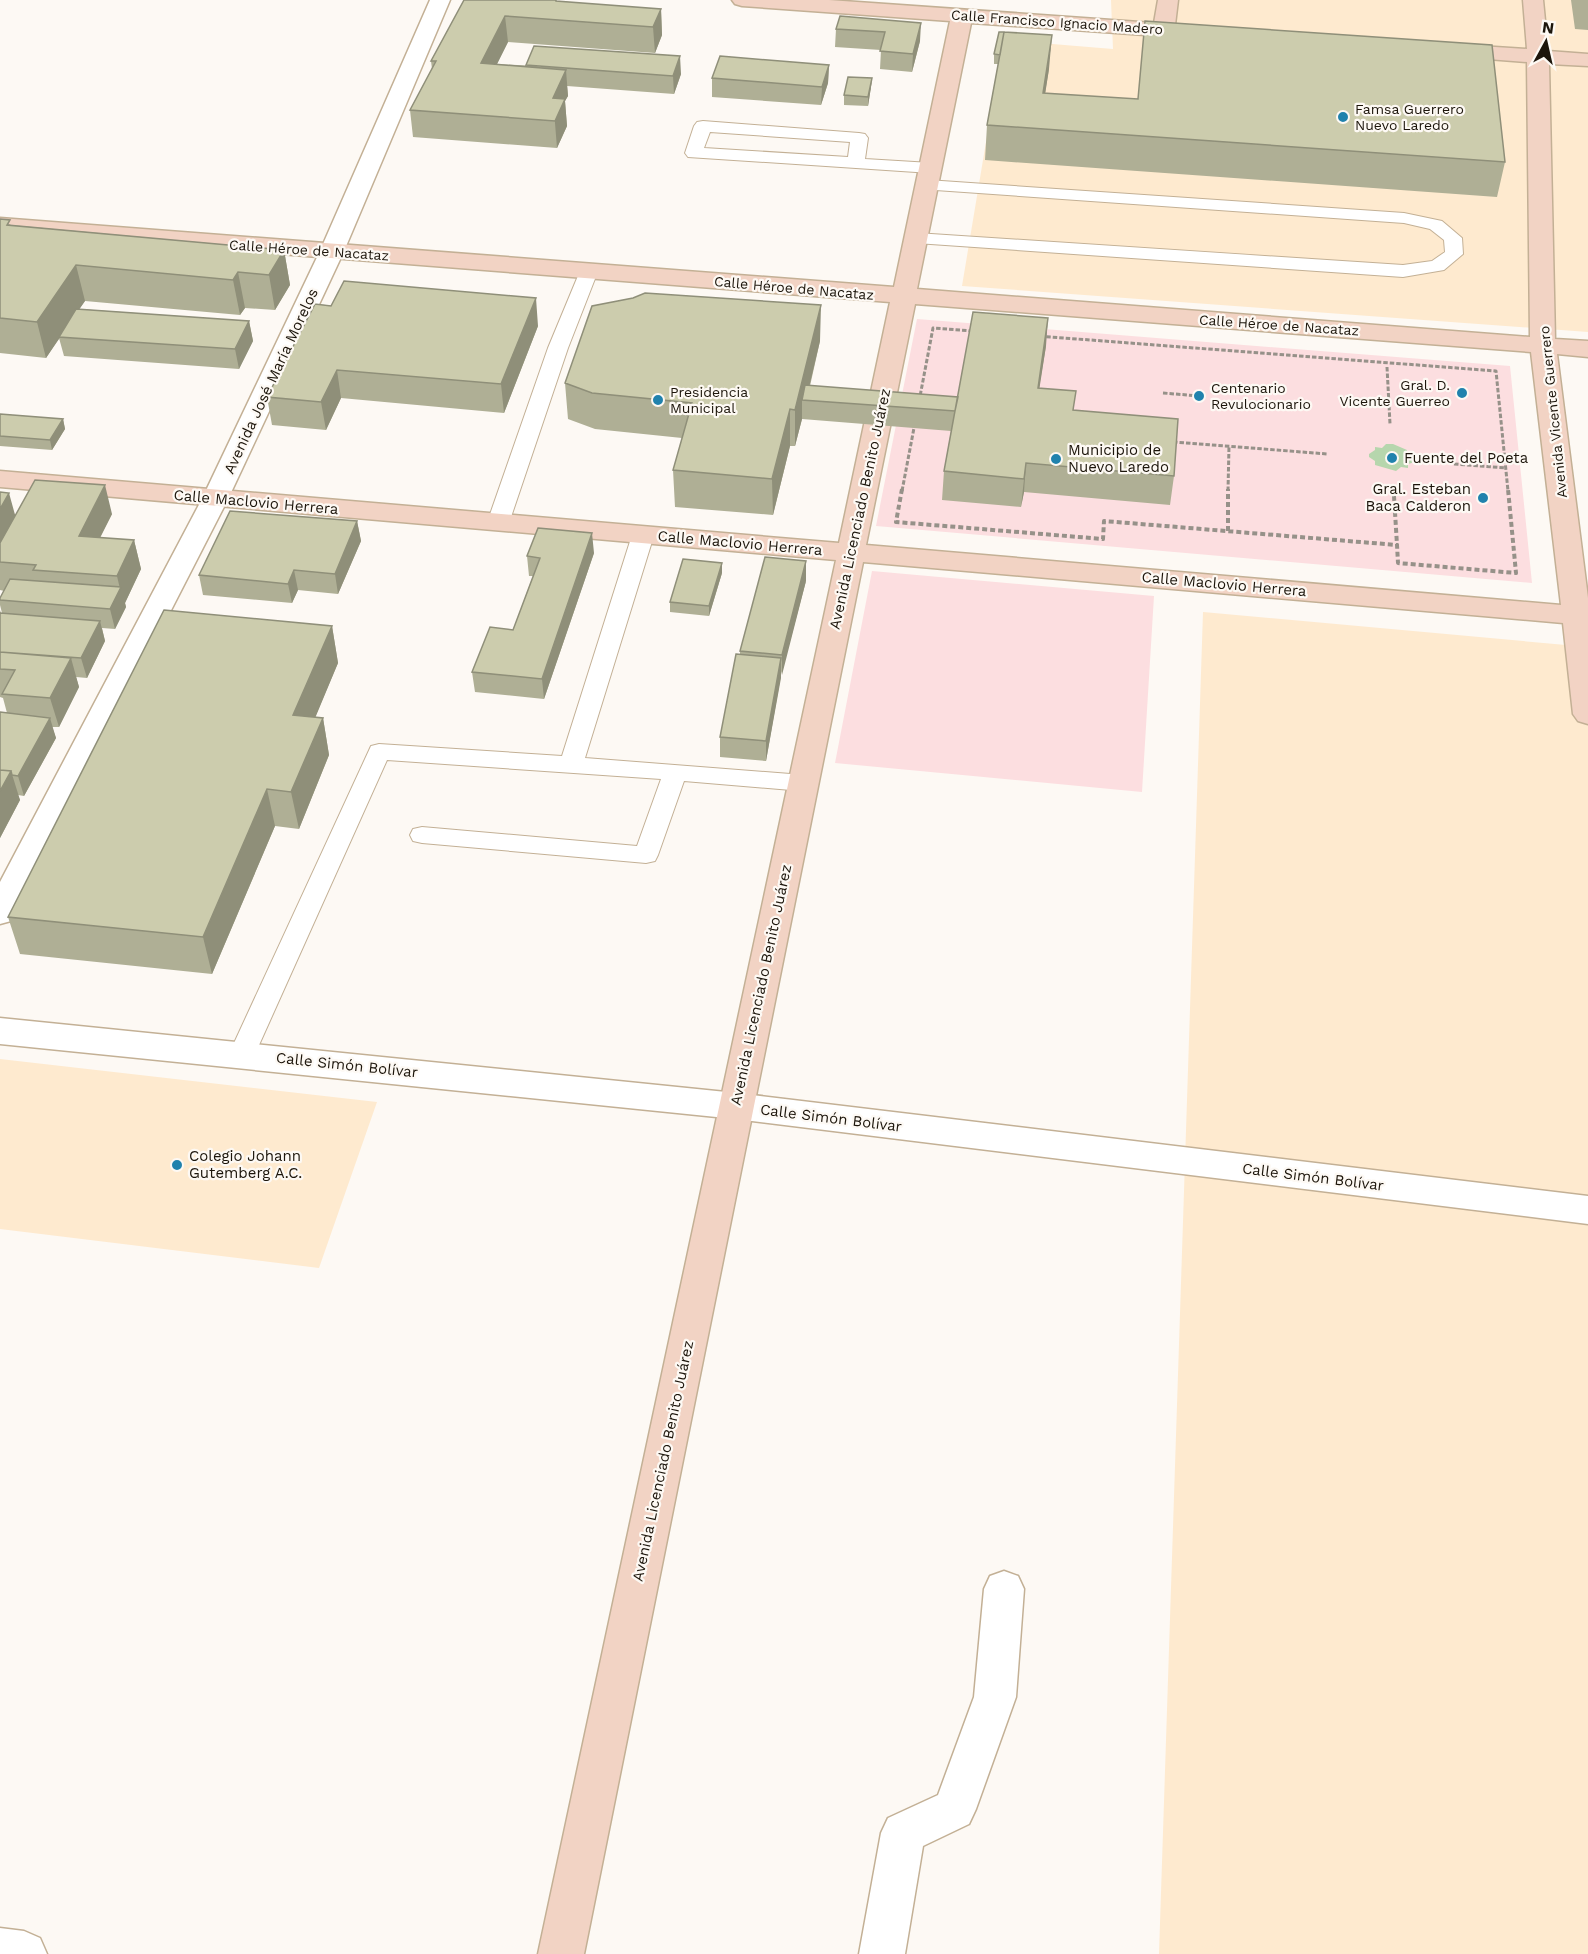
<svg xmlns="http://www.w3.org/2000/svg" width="1588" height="1954" font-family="'Work Sans',sans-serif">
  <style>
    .built { fill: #feeacf }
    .green { fill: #fcdee0 }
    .water { fill: #b6d6ad }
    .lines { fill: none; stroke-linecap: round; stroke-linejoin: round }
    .lane-casing { stroke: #c3b095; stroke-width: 2 }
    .street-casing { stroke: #c3b095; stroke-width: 3 }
    .secondary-casing { stroke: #c3b095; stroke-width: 3 }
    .path-far1 { stroke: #969189; stroke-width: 3; stroke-dasharray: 4.5 2; stroke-linecap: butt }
    .path { stroke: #969189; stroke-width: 4; stroke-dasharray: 5 3; stroke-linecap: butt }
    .lane { fill: #fff; fill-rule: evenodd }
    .street { fill: #fff; fill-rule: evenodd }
    .secondary { fill: #f2d3c4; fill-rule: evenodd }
    .wall { fill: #afaf95 }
    .shaded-wall { fill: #8f8f79 }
    .building { fill: #ccccad; stroke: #8f8f79; stroke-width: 1.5 }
    .poi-dot { fill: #2082ad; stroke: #fdf9f4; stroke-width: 2 }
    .labels { text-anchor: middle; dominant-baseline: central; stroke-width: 4.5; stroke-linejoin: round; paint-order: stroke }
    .far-street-label { font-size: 14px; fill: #1c150b; stroke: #fdf9f4 }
    .far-poi-label { font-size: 14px; fill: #1c150b; stroke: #fdf9f4; text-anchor: start }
    .street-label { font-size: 15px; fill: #1c150b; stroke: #fdf9f4 }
    .poi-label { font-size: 15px; fill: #1c150b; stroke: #fdf9f4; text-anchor: start }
  </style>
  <rect width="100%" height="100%" fill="#fdf9f4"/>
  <path class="built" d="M1111,0H1588V332L962,286L1003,40L1113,49Z
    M1203,612L1588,647V1954H1159Z
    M0,1059L377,1102L319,1268L0,1229Z"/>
  <path class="green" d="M917,319L1510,366L1532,583L876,526Z
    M872,571L1154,596L1142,792L835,763Z"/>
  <path class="water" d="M1386,444H1393L1407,450V453L1415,458V462L1408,464V468L1401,467L1396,471L1375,465V461L1369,457V454L1375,450V447L1382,448Z"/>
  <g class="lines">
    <g class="lane-casing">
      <path id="lane" d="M703,121L859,133L865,134L868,138L865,159L931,163L937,164L940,168L937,172L931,173L688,157L685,153L694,126L697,122ZM710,132L850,142L848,157L704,148Z
        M927,180L1404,213L1442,221L1462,238L1463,254L1444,270L1403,277L916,243L910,242L907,238L910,234L916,233L1403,265L1432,261L1445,252L1444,240L1430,229L1404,223L921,189L918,185L921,181Z
        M589,265L596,267L598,271L568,348L509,523L505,528L498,529L491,528L487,523L548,348L580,271L582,267Z
        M643,529L650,530L654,535L585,758L803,775L811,777L815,783L811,789L803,791L684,781L658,855L655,861L646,863L422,843L413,841L410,835L413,829L422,827L637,846L661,779L387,760L255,1054L251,1061L242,1064L233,1061L229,1054L371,746L379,744L562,756L632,535L636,530Z"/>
    </g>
    <g class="street-casing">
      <path id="street" d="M430,0H450L344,251L228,499L16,913L11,921L0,924V882L202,499L320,251Z
        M0,1018L736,1093L1588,1196V1224L736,1119L0,1044Z
        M1004,1571L1018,1576L1024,1589L1016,1697L976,1809L969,1824L923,1846L905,1954H859L881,1833L888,1818L938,1795L974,1697L984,1589L990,1576Z
        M0,1928L24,1931L40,1938L47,1954H0Z"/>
    </g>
    <g class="secondary-casing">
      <path id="secondary" d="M732,0H829L1154,23L1158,0H1178L1175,25L1195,28L1199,32L1195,36L1188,38L971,23L917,289L1530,337L1527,62L1449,56L1441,55L1438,50L1441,45L1449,44L1527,49L1523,0H1543L1548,51L1588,54V66L1549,64L1555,339L1588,341V357L1557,354L1588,598V724L1578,721L1573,714L1563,623L863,562L584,1954H538L836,560L0,487V471L839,543L890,302L0,232V218L894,287L950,21L742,6L735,4ZM915,304L1531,352L1561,605L866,545Z"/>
    </g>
    <path class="path-far1" d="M1387,367L1390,424
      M1163,393L1199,396
      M1173,442L1328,454
      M1454,464L1506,468
      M902,491L933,328L1496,371L1508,491
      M1228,491L1229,446"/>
    <path class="path" d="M902,489L896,522L1103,539L1104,521L1397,545L1398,563L1516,573L1508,489
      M1394,496L1397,545
      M1228,531V489"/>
    <use href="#lane" class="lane"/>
    <use href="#street" class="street"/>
    <use href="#secondary" class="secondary"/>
  </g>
  <path class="wall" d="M464,0L562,2L661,9L662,35L655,53L508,42L497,64L681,74L674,94L567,86L568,96L565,101L567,126L557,148L413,137L410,110L432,69L431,61Z
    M1571,0H1588V30L1575,29Z
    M840,16L920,41L912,72L880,69L881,50L835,47L836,29Z
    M999,32L1049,69L1045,93L1505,162L1497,197L985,160L987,125L998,64H994V54Z
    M829,65L828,83L821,105L712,97V78Z
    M872,78L871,87L868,106L844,105V95Z
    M0,219L11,225L284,250L290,285L275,310L245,308L240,315L85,301L79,309L249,321L253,341L239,369L64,356L59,338L46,358L0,353Z
    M315,304L538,326L504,413L341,398L326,430L272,425L267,397Z
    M820,341L810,386L958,397L1046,346L1039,388L1074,410L1174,476L1170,505L1024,492L1021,507L942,500L944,471L951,431L802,419L795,446H790L773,515L675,507L673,470L682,438L595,429L568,419L565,383Z
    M0,414L63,419L65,429L52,450L0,446Z
    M0,492L15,515L112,514L100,538L134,540L141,569L125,603L126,607L115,629L102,628L105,641L87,678L76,677L79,687L59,727H52L56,738L24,796L18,795L20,800L0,838V712L7,713L3,698L0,697V610L1,613H2L0,605V598L4,591L0,590Z
    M357,521L361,541L338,594L298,590L292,603L203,595L199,575Z
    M594,553L544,699L475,692L472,672L513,630L533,576H529L527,556Z
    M722,573L709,616L670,612V602Z
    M806,581L781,675L766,761L720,757V737L740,655V651Z
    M332,626L338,663L315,717L323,718L329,755L299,829L275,826L212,974L20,954L8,917Z"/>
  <path class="shaded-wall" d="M661,9L662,35L655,53L653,27Z
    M505,16L508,42L484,90L481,63Z
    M921,23L920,41L912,72L913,54Z
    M1052,35L1049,69L1040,127L1043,93Z
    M680,56L681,74L674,94L673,76Z
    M829,65L828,83L821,105L822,87Z
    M566,70L568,96L565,101L567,126L557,148L553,98Z
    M872,78L871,87L868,106V97Z
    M284,250L290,285L275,310L269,275Z
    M76,265L85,301L46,358L37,322Z
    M238,272L245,308L240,315L233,280Z
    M536,298L538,326L504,413L501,384Z
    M821,305L820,341L806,400H802V419L795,446V410Z
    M1048,318L1046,346L1035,417L1038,388Z
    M249,321L253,341L239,369L235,349Z
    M337,370L341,398L326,430L321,402Z
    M790,409V446L773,515L772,479Z
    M63,419L65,429L52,450L50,440Z
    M1026,463L1024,492L1021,507L1024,479Z
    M105,485L112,514L86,565L79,536Z
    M9,493L17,522L0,553V509Z
    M357,521L361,541L338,594L335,574Z
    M592,533L594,553L544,699L542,679Z
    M134,540L141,569L125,603L126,607L115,629L110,609L120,589L117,576Z
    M806,561V581L782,675V655Z
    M722,563V573L709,616V606Z
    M294,570L298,590L292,603L288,584Z
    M100,621L105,641L87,678L81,658Z
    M332,626L338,663L301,752L293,715Z
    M71,658L79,687L59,727L50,698Z
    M781,658V678L766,761V741Z
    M50,718L56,738L24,796L18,776Z
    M323,718L329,755L299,829L291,792Z
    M11,771L20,800L0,838V791Z
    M267,789L275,826L212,974L203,937Z"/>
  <path class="building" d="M464,0H556V1L661,9L653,27L505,16L481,63L566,70L553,98L565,99L555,121L410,110L436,61H431Z
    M840,16L921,23L913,54L880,51L885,32L836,29Z
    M1145,21L1492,45L1505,162L987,125L1004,32L1052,35L1043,93L1138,99Z
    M999,32H1004L1000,55L994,54Z
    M534,46L680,56L673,76L526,65Z
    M720,56L829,65L822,87L712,78Z
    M848,77L872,78L868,97L844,95Z
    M0,219L10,220L7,225L284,250L269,275L238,272L233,280L76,265L37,322L0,318Z
    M344,281L536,298L501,384L337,370L321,402L267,397L315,304L331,306Z
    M645,293L821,305L795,410L790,409L772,479L673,470L692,403L592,393L565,383L592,306L633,298Z
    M76,309L249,321L235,349L59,337Z
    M973,312L1048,318L1038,388L1076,391L1073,410L1178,419L1174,476L1026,463L1024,479L944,471Z
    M805,385L958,397L955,411L802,400Z
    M0,414L63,419L50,440L0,436Z
    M35,480L105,485L79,536L134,540L117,576L33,570L36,565L0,562V543Z
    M0,492L9,493L0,509Z
    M230,511L357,521L335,574L294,570L288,584L199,575Z
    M538,528L592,533L542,679L472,672L490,627L513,630L540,558L527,556Z
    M765,557L806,561L782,655L740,651Z
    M683,559L722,563L709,606L670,602Z
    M10,579L121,587L110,609L0,600V598Z
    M164,610L332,626L293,715L323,718L291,792L267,789L203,937L8,917Z
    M0,613L100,621L81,658L0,652Z
    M0,652L71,658L50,698L2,694L15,670L0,669Z
    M736,654L781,658L766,741L720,737Z
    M0,712L50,718L18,776L12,775L11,771L0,770Z
    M0,770L11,771L0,791Z"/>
  <g class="poi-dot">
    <circle cx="1343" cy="117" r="6"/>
    <circle cx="1462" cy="393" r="6"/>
    <circle cx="1199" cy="396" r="6"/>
    <circle cx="658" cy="400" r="6"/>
    <circle cx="1392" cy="458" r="6"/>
    <circle cx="1056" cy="459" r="6"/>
    <circle cx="1483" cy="498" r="6"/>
    <circle cx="177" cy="1165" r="6"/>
  </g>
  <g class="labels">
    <g class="far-street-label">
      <text transform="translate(1057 22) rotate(4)">Calle Francisco Ignacio Madero</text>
      <text transform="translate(309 250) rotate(4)">Calle Héroe de Nacataz</text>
      <text transform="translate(794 288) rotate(5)">Calle Héroe de Nacataz</text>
      <text transform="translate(1279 325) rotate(4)">Calle Héroe de Nacataz</text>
      <text transform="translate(1553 412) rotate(-96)">Avenida Vicente Guerrero</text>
    </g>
    <g class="far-poi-label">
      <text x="1355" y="109">Famsa Guerrero<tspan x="1355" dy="16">Nuevo Laredo</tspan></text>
      <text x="1450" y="385" text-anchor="end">Gral. D.<tspan x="1450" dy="16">Vicente Guerreo</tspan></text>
      <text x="1211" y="388">Centenario<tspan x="1211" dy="16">Revulocionario</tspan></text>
      <text x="670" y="392">Presidencia<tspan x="670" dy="16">Municipal</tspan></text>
    </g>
    <g class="street-label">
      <text transform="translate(271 381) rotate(-65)">Avenida José María Morelos</text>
      <text transform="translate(256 502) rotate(5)">Calle Maclovio Herrera</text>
      <text transform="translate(860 509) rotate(-78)">Avenida Licenciado Benito Juárez</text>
      <text transform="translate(740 543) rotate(5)">Calle Maclovio Herrera</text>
      <text transform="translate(1224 584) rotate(5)">Calle Maclovio Herrera</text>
      <text transform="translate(761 985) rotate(-78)">Avenida Licenciado Benito Juárez</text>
      <text transform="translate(347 1065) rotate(6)">Calle Simón Bolívar</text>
      <text transform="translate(831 1118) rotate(7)">Calle Simón Bolívar</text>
      <text transform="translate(1313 1177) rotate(7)">Calle Simón Bolívar</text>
      <text transform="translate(663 1461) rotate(-78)">Avenida Licenciado Benito Juárez</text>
    </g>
    <g class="poi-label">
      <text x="1068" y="450">Municipio de<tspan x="1068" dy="17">Nuevo Laredo</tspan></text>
      <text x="1404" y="458">Fuente del Poeta</text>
      <text x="1471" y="489" text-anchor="end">Gral. Esteban<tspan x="1471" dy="17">Baca Calderon</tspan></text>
      <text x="189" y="1156">Colegio Johann<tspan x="189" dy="17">Gutemberg A.C.</tspan></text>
    </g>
  </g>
  <g transform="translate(1546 42) rotate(8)" stroke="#fdf9f4" stroke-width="4.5" paint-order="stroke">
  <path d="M0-4.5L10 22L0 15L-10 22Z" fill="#1c150b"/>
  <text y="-9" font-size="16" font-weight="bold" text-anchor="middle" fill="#1c150b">N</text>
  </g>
</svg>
